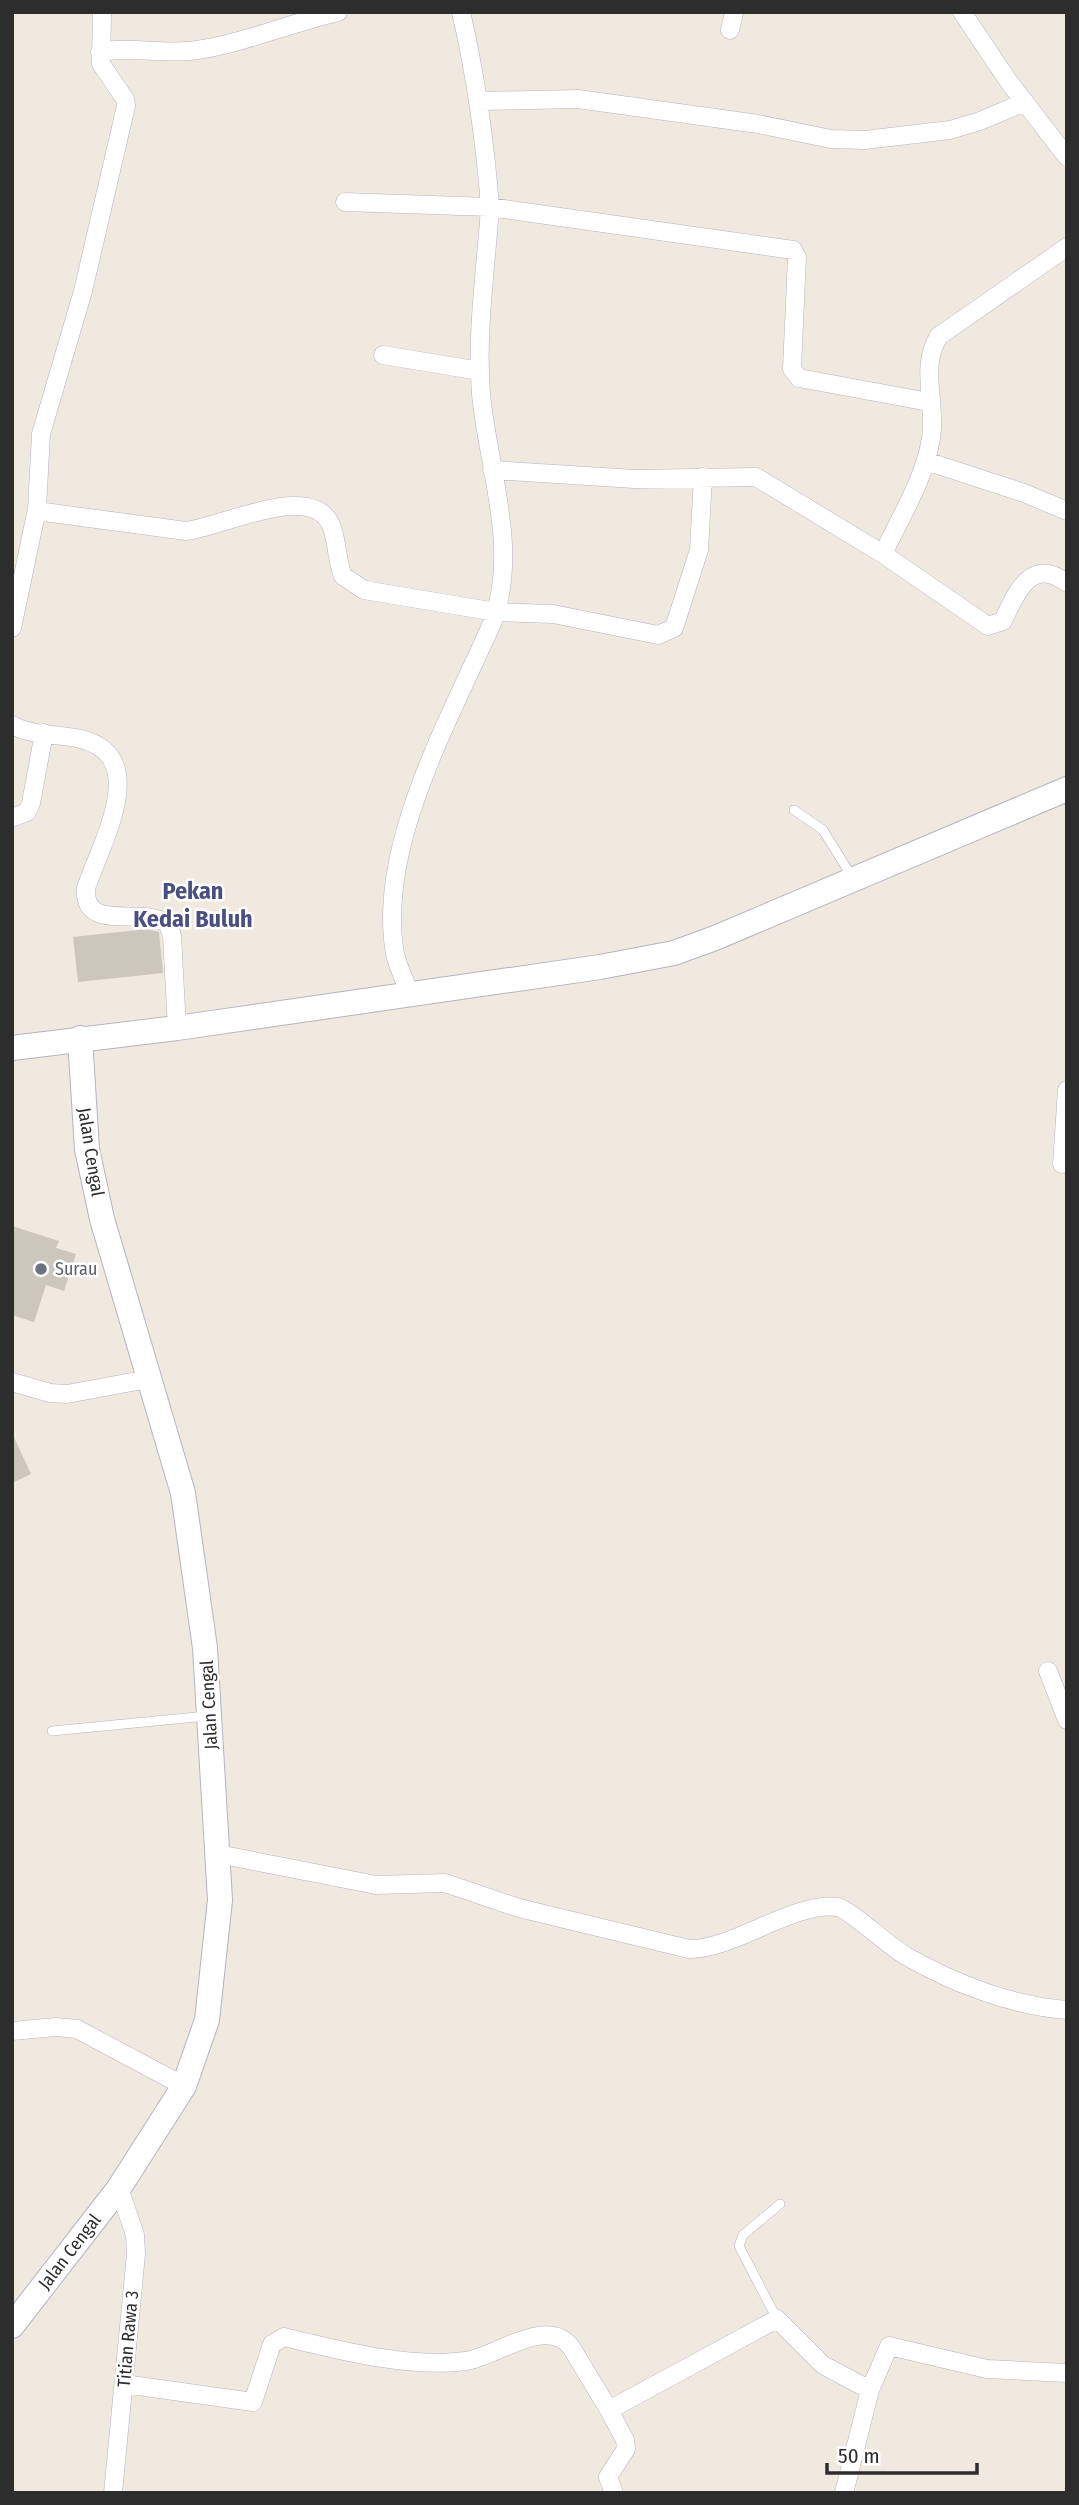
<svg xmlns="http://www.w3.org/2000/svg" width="1079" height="2505" font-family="'Fira Sans Condensed',sans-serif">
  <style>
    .building { fill: #cbc7bd }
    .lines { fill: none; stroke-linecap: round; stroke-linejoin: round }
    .lane-casing { stroke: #b3b4c1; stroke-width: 10 }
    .street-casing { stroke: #b3b4c1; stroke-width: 19 }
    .secondary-casing { stroke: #b3b4c1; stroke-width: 26 }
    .lane { stroke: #fff; stroke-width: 9 }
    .street { stroke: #fff; stroke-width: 18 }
    .secondary { stroke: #fff; stroke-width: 24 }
    .worship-dot { fill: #6b7280; stroke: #fff; stroke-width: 2.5 }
    .labels { text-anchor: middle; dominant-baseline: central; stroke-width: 5; stroke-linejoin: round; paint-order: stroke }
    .street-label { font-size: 18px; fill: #2d2d2d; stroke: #fff }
    .worship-label { font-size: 18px; fill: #5b616d; stroke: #fff; text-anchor: start }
    .district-label { font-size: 24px; font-weight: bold; fill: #4a4f81; stroke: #fff }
  </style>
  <rect width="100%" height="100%" fill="#efe9df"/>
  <path class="building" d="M147,929L159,932L163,973L78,982L73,937Z
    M12,1226L59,1241L56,1248L76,1254L64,1291L46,1285L34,1322L12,1315Z
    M12,1433L31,1474L12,1483Z"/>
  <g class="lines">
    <g class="lane-casing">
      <path id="lane" d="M794,810L823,830L852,877
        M52,1731L207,1716
        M777,2319L739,2246L743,2235L780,2204"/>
    </g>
    <g class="street-casing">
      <path id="street" d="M962,12L1009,82L1067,157
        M730,30L734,12
        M100,52C132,46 164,55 197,50C244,43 291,23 338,12
        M479,101L578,99L758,124L831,139L865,140L950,130L980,121L1025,102
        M345,202L490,207L793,250L797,257L792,369L799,378L929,402
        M383,355L480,371
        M926,461L1024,493L1067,511
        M492,470L635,479L756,477L883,554L988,626L1003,621C1016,593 1031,556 1067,583
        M37,511L186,531C221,527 310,482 330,523C338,539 336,560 343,576L364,590L496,612L553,614L658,635L674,628L699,550L703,477
        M883,554C900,518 925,478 931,438C937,405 919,367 939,336L1067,247
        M12,628L37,509L41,434L83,291L126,106L125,99L101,64L102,12
        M12,725C31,736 60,734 81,739C152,757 101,843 86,888C83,934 140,905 168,924L172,936L177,1028
        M12,818L27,812L31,803L44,733
        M410,994C405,981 398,967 395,954C376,847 451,717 493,621C519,548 488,468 481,394C476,333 486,268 490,207C485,141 476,77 461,12
        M1062,1164L1067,1090
        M12,1382L50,1393L67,1394L148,1379
        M1048,1671L1067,1720
        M218,1854L376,1885L445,1883L519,1908L689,1949C732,1950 795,1901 837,1907C850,1909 889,1947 906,1956C953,1983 1012,2006 1067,2010
        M12,2031L56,2027L77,2029L184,2086
        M124,2384L253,2402L272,2344L284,2337C339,2350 410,2369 466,2361C497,2356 546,2316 571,2347L609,2410L777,2319L823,2365L870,2390
        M609,2410L625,2440L626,2449L608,2477L614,2493
        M113,2493L136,2254L135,2235L119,2188
        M844,2493L870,2390L889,2346L987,2369L1067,2373"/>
    </g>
    <g class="secondary-casing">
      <g id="secondary">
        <path d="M12,1048L177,1028L600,967L674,953L715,938L1067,789"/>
        <path id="s1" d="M12,2326L119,2188L184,2086L207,2020L220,1900L205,1648L183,1493L102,1219L87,1149L80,1038"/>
      </g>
    </g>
    <use href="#lane" class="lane"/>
    <use href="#street" class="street"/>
    <use href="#secondary" class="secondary"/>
  </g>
  <circle class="worship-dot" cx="41" cy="1269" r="7"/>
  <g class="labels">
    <g class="street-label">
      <text transform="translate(91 1152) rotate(81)">Jalan Cengal</text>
      <text transform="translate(209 1705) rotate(-93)">Jalan Cengal</text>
      <text stroke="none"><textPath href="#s1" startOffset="94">Jalan Cengal</textPath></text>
      <text transform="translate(128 2339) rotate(-85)">Titian Rawa 3</text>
    </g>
    <g class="worship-label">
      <text x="55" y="1269">Surau</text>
    </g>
    <g class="district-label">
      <text x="193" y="891">Pekan<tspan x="193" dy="28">Kedai Buluh</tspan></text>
    </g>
  </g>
  <rect width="1079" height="2505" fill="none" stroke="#2d2d2d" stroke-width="28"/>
  <path d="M827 2463v10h150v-10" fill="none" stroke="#2d2d2d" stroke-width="3.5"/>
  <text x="838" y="2463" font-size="21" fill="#2d2d2d" stroke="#ffffff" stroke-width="5" paint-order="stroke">50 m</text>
</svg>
